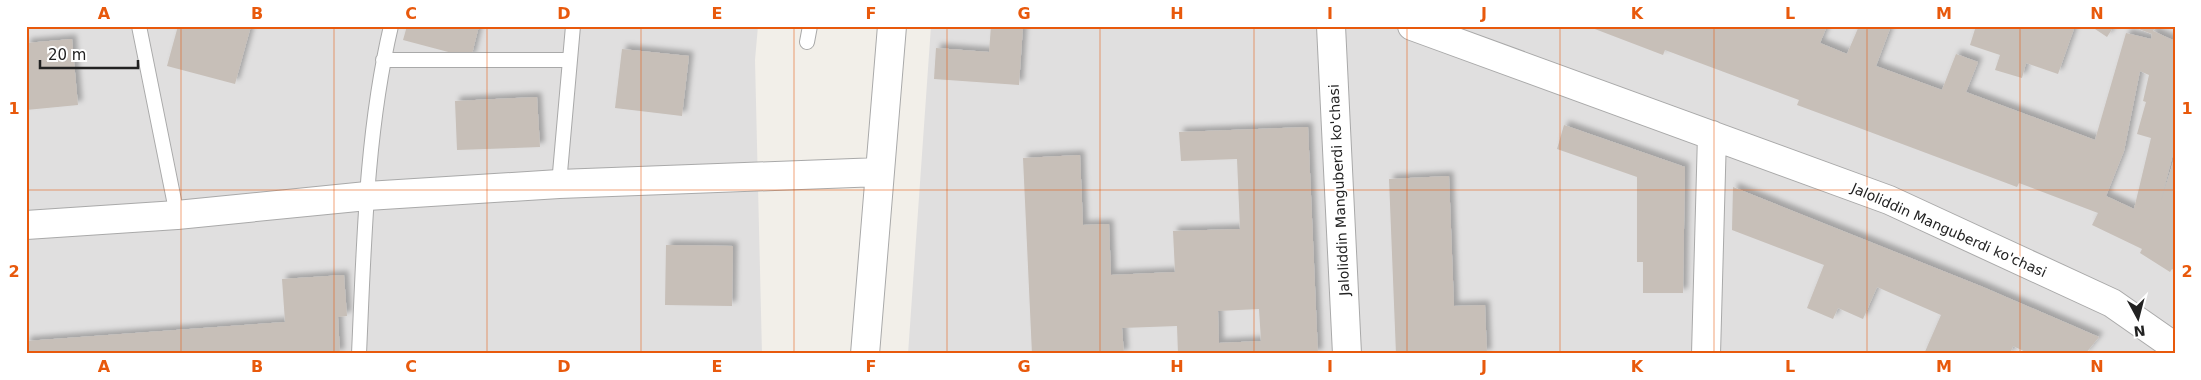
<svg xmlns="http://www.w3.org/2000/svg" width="2201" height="380" font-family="'DejaVu Sans',sans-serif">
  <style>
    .residential { fill: #e0dfdf }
    .building { fill: #c7bfb8; fill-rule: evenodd; filter: url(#shadow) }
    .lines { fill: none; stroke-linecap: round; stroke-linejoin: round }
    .service-casing { stroke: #a9a9a9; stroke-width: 16 }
    .minor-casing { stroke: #a9a9a9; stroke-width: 30 }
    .service { stroke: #fff; stroke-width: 14 }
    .minor { stroke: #fff; stroke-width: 28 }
    .grid { fill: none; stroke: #e8590c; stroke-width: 1; stroke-opacity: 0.55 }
    .labels { text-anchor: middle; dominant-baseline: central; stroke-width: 4; stroke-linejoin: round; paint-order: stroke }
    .street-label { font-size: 14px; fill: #222; stroke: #fff }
    .neatline { fill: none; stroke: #e8590c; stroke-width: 2 }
    .grid-label { font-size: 16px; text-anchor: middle; font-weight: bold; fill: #e8590c }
  </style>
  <defs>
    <filter id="shadow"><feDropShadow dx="4.5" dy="-4.5" stdDeviation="2.5" flood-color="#0004"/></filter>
  </defs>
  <rect width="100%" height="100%" fill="#f2efe9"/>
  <path class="residential" d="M26,26H758L755,60L762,354H26Z
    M931,26H2175V354H908Z"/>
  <path class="building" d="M178,26H251L235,84L167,66Z
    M407,26H479L471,58L403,40Z
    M991,26H1023L1019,85L934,79L936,48L989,52Z
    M1587,26H1827L1820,43L1847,54L1859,26H1891L1876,66L1942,90L1956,54L1978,62L1966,92L2095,140L2126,33L2151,39L2152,34L2131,26H2156L2153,31L2175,41V146L2161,201L2175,156V271L2172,269L2170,272L2140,253L2142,249L2092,225L2098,213L2019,183L2017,187L1854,126L1797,105L1799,100L1665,50L1663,55ZM2140,71L2149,75L2143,101L2146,102L2137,134L2151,138L2134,209L2106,196L2124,151Z
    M1976,26H2075L2058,74L2026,63L2022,78L1995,70L2000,55L1970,45Z
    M2097,26H2114L2107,37L2095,29Z
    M72,39L78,105L26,110V43Z
    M622,49L689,56L682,116L615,108Z
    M537,97L540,147L457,150L455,101Z
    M1564,125L1685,167L1683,293H1643V262H1637V177L1557,149Z
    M1308,127L1318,354H1178L1177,326L1122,328L1124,354H1032L1023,158L1080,155L1083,225L1109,224L1111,275L1175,272L1173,231L1240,229L1237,159L1181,161L1179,132ZM1259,309L1261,341L1219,343L1218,311Z
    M1449,176L1454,306L1485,305L1487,354H1396L1389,179Z
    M1733,187L1983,287L2099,337L2085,354H2030L2013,346L2010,354H1924L1941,315L1877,287L1863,319L1838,308L1833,319L1807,308L1824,265L1732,230Z
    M666,245L733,246L732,306L665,305Z
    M344,275L347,316L338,317L340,354H26V341L285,322L282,279Z"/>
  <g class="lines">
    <g class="service-casing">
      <path id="service" d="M139,26L177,215
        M807,42L810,26
        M383,60H570
        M559,184L573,26
        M359,354C364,244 366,133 391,26"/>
    </g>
    <g class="minor-casing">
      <path id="minor" d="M1331,26L1347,354
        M1412,26L1889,200L2112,303L2175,347
        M26,225L177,215L367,196L559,184L880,172
        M865,354L892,26
        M1706,354L1712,135"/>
    </g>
    <use href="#service" class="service"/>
    <use href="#minor" class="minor"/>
  </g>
  <path class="grid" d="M181,26V354M334,26V354M487,26V354M641,26V354M794,26V354M947,26V354M1100,26V354M1254,26V354M1407,26V354M1560,26V354M1714,26V354M1867,26V354M2020,26V354M26,190H2175"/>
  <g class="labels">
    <g class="street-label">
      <text transform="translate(1339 190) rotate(-93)">Jaloliddin Manguberdi ko'chasi</text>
      <text transform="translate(1949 230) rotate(24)">Jaloliddin Manguberdi ko'chasi</text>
    </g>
  </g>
  <rect width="2201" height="380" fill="none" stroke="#ffffff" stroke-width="55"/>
  <g transform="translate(2138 318) rotate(173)" stroke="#ffffff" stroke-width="4" paint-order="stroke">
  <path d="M0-4L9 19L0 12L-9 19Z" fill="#222222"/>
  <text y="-8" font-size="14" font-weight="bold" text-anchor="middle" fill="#222222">N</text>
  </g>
  <path d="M40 60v8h98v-8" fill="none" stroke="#222222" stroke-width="2.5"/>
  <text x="48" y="60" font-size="15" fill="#222222" stroke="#ffffff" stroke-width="4" paint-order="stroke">20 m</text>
  <rect x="28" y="28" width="2146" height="324" class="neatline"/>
  <g class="grid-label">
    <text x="104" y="19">A</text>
    <text x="257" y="19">B</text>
    <text x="411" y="19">C</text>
    <text x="564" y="19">D</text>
    <text x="717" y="19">E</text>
    <text x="871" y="19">F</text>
    <text x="1024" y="19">G</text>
    <text x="1177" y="19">H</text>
    <text x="1330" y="19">I</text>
    <text x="1484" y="19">J</text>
    <text x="1637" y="19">K</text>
    <text x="1790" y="19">L</text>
    <text x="1944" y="19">M</text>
    <text x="2097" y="19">N</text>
    <text x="14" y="114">1</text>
    <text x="2187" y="114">1</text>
    <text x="14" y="277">2</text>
    <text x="2187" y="277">2</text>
    <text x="104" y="372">A</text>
    <text x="257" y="372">B</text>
    <text x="411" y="372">C</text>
    <text x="564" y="372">D</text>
    <text x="717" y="372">E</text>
    <text x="871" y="372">F</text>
    <text x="1024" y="372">G</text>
    <text x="1177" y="372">H</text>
    <text x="1330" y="372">I</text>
    <text x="1484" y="372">J</text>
    <text x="1637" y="372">K</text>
    <text x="1790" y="372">L</text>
    <text x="1944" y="372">M</text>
    <text x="2097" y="372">N</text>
  </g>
</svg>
